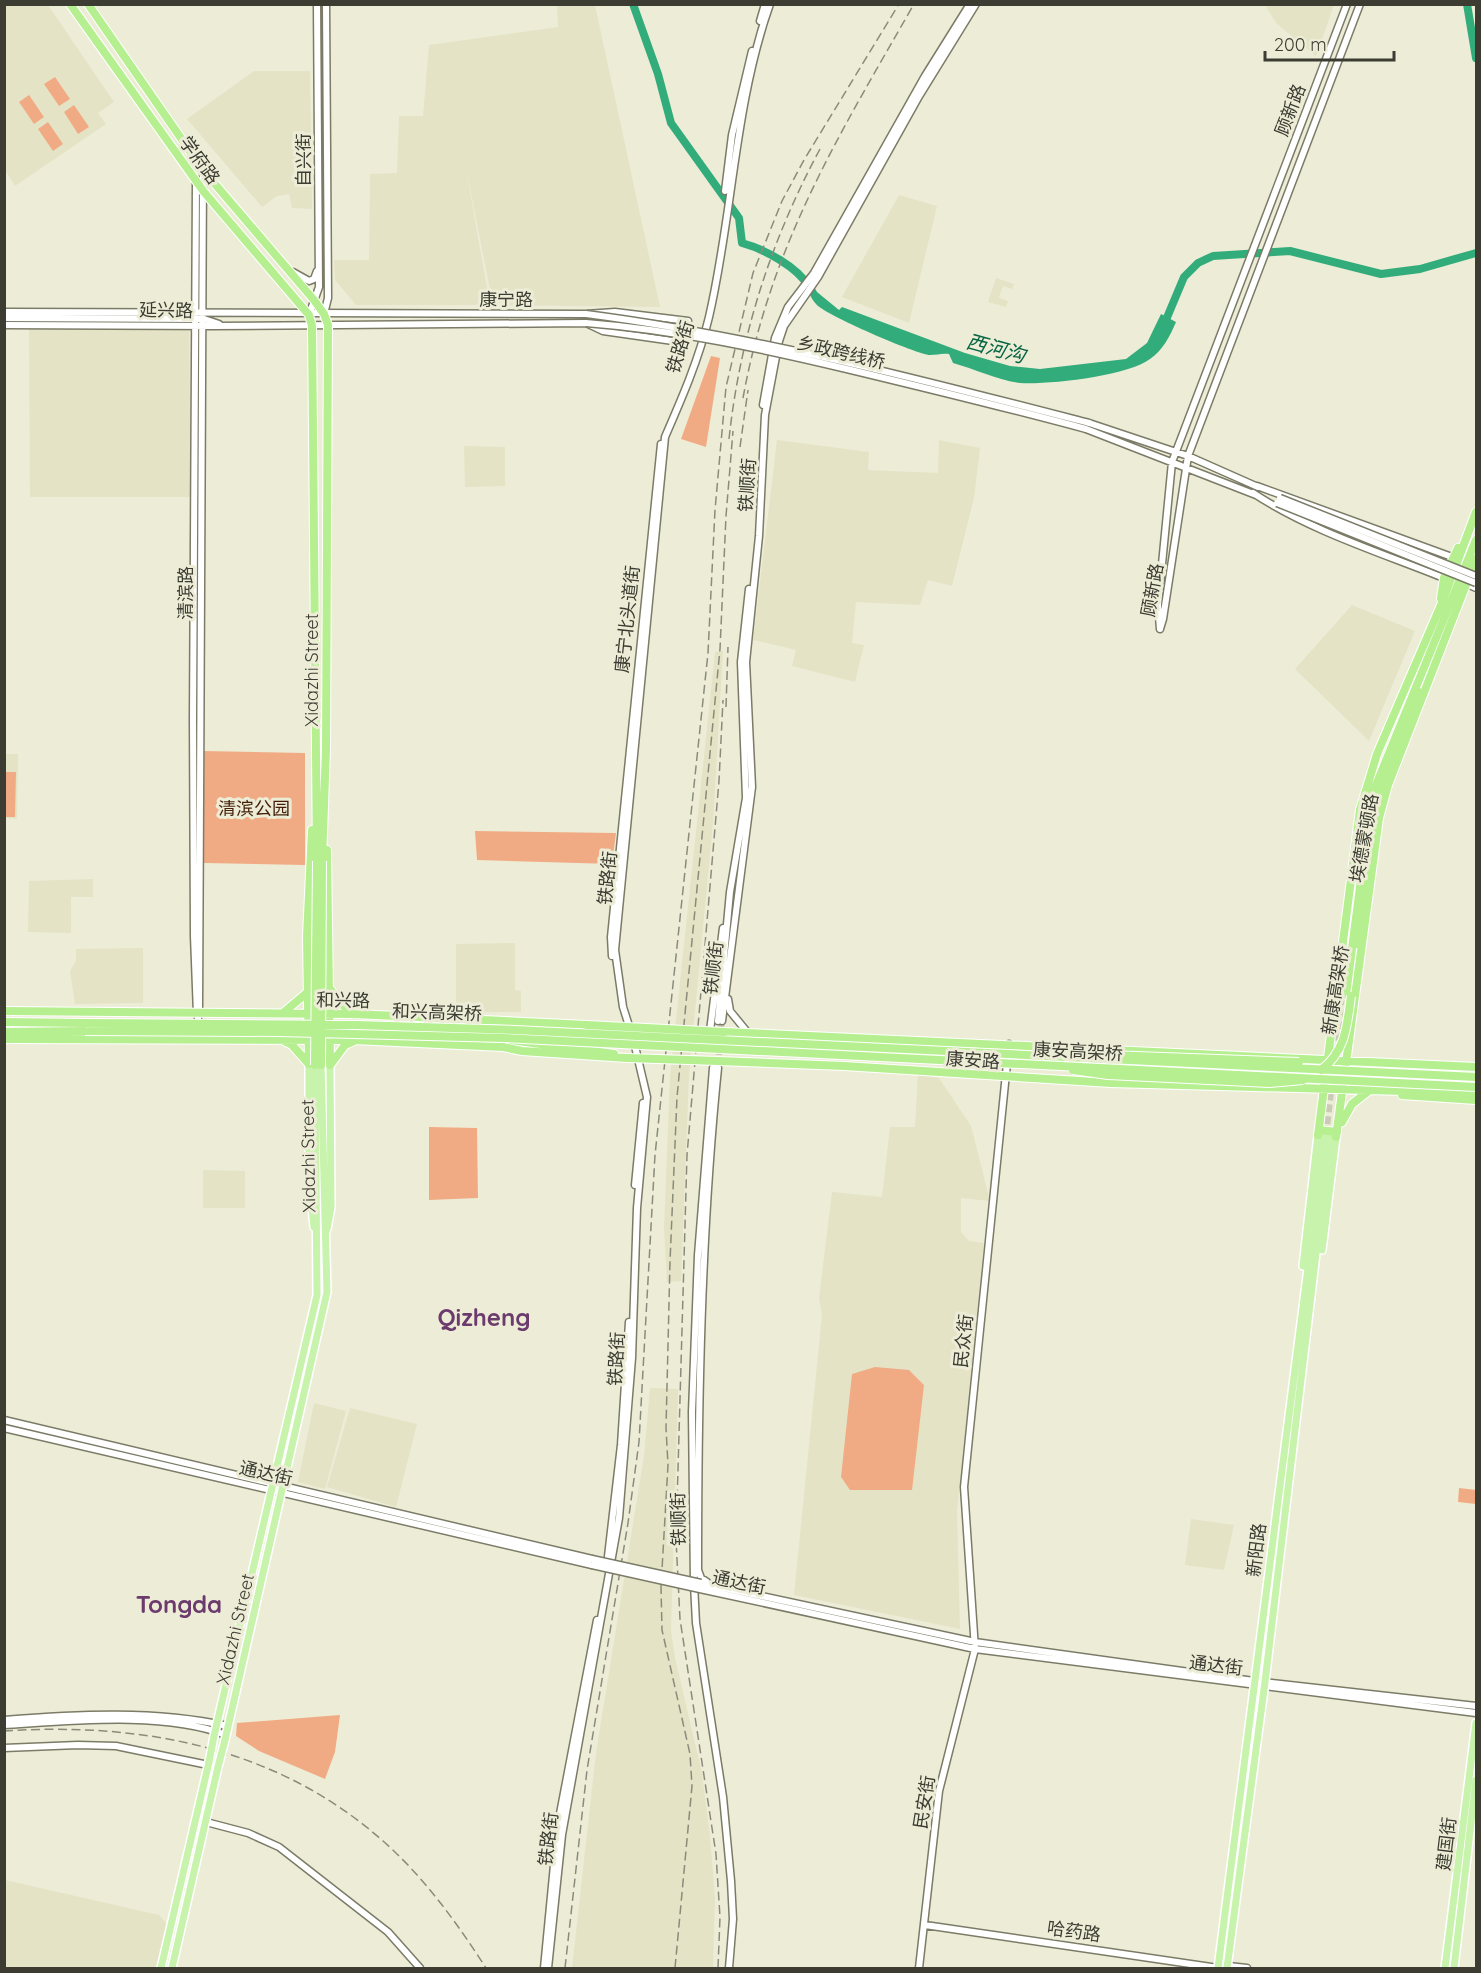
<svg xmlns="http://www.w3.org/2000/svg" width="1481" height="1973" font-family="Quicksand,'Noto Sans SC',sans-serif">
  <style>
    .built { fill: #e4e3c6 }
    .green { fill: #f1ab84 }
    .water { fill: #33ac7c }
    .lines { fill: none; stroke-linecap: round; stroke-linejoin: round }
    .river { stroke: #33ac7c; stroke-width: 8 }
    .secondary-tunnel { stroke: #cacab6; stroke-width: 6; stroke-dasharray: 6 3; stroke-linecap: butt }
    .trunk-tunnel { stroke: #cacab6; stroke-width: 8; stroke-dasharray: 8 4; stroke-linecap: butt }
    .secondary-casing { stroke: #7b7b67; stroke-width: 9 }
    .primary-casing { stroke: #fff; stroke-width: 10 }
    .trunk-casing { stroke: #fff; stroke-width: 10 }
    .secondary { stroke: #fff; stroke-width: 6 }
    .primary { stroke: #c8f3ac; stroke-width: 7 }
    .trunk { stroke: #b6ef90; stroke-width: 8 }
    .rail { stroke: #8b8b7c; stroke-width: 1.5; stroke-dasharray: 9 4.5; stroke-linecap: butt }
    .secondary-bridge-casing { stroke: #7b7b67; stroke-width: 9; stroke-linecap: butt }
    .primary-bridge-casing { stroke: #fff; stroke-width: 10; stroke-linecap: butt }
    .trunk-bridge-casing { stroke: #fff; stroke-width: 10; stroke-linecap: butt }
    .secondary-bridge { stroke: #fff; stroke-width: 6 }
    .primary-bridge { stroke: #c8f3ac; stroke-width: 7 }
    .trunk-bridge { stroke: #b6ef90; stroke-width: 8 }
    .labels { text-anchor: middle; dominant-baseline: central; stroke-width: 6; stroke-linejoin: round; paint-order: stroke }
    .street-label { font-size: 18px; fill: #3c3c33; stroke: #ededd7 }
    .park-label { font-size: 18px; fill: #431f09; stroke: #ededd7 }
    .water-label { font-size: 20px; font-style: italic; fill: #066443; stroke: #ededd7 }
    .district-label { font-size: 24px; font-weight: bold; fill: #6c3b6e; stroke: #ededd7 }
  </style>
  <rect width="100%" height="100%" fill="#ededd7"/>
  <path class="built" d="M4,5H48L114,102L98,113L106,124L15,186L5,170Z
    M557,5H595L660,307L493,305L465,163L490,305H356L335,280L334,260H369L370,174L397,173L399,116H425H423L429,45L558,27Z
    M1265,5H1334L1316,56L1277,24Z
    M254,71H310L312,209L292,208L289,194L277,196L262,207L187,119Z
    M899,195L937,206L909,323L842,297Z
    M996,278L1014,284L1012,289L1003,286L999,298L1008,301L1006,307L988,302Z
    M29,328L189,331L191,497H30Z
    M777,440L869,452L868,470L938,473L939,440L980,448L974,498L952,586L928,580L920,605L856,602L852,643L864,645L855,682L792,666L796,650L753,640Z
    M464,446L505,447V486L465,487Z
    M1352,605L1415,631L1369,741L1295,669Z
    M723,651L713,823L689,1075L681,1281L667,1282L664,1228L670,1077L715,652Z
    M5,754H18L17,819L5,818Z
    M93,879V897H71V933L28,932L29,881Z
    M515,943V990L521,991V1012H456V944Z
    M143,948V1003L75,1004L70,971L76,961V949Z
    M918,1074L939,1078L971,1126L990,1201L961,1198V1232L969,1241L984,1243L957,1511L960,1629L794,1595L822,1315L819,1298L832,1192L882,1197L890,1127H915Z
    M203,1170L245,1171V1208H203Z
    M650,1388L678,1389L671,1630L675,1658L702,1773L710,1837L715,1898L713,1968H572L596,1753L644,1456Z
    M314,1403L346,1411L325,1489L298,1482Z
    M350,1408L417,1424L396,1507L327,1487Z
    M1191,1519L1234,1525L1224,1570L1185,1565Z
    M5,1880L159,1915L167,1924L156,1968H5Z"/>
  <path class="green" d="M55,77L70,99L59,106L44,84Z
    M29,95L44,117L34,124L19,102Z
    M74,105L89,127L78,134L64,112Z
    M48,122L63,144L53,151L38,129Z
    M711,356L720,358L706,447L681,439Z
    M203,751L305,753V865L204,863Z
    M5,772H16L15,817H5Z
    M475,831L616,833L612,864L477,860Z
    M429,1127L477,1128L478,1198L429,1200Z
    M875,1367L909,1370L924,1385L912,1490H850L841,1477L852,1374Z
    M1459,1488L1476,1490V1504L1458,1502Z
    M340,1715L335,1752L325,1779L259,1751L236,1736L237,1723Z"/>
  <path class="water" d="M807,274L817,292L839,310L842,307L965,353L1010,366L1040,369L1126,359L1147,343L1161,314L1176,322C1170,336 1163,350 1150,359C1128,376 1047,385 1020,383C997,380 975,369 953,363L949,354C942,353 937,355 930,355C918,355 823,314 816,304C809,296 805,284 807,274Z"/>
  <g class="lines">
    <path class="river" d="M633,4L658,74L671,123L739,218L742,243C764,249 798,267 809,287
      M1467,4L1476,58
      M1163,327L1184,277L1198,263L1213,256L1290,251L1381,274L1420,269L1476,253"/>
    <path class="secondary-tunnel" d="M718,1064L722,1021"/>
    <path class="trunk-tunnel" d="M1325,1136L1341,995"/>
    <g class="secondary-casing">
      <path id="secondary" d="M760,21L765,4
        M196,182L193,720L194,936L197,1014
        M725,191L732,135L752,51
        M293,272L309,281L314,279L317,271
        M4,312L586,314L615,312L688,321
        M324,314L328,298L326,4
        M309,315L319,287L317,4
        M4,318L204,319L219,324
        M4,325L213,326L586,323L603,331L680,342
        M763,405L775,338L788,307L814,273L925,76L970,4
        M1089,423L1188,456L1258,487
        M1086,429L1256,495
        M1257,486L1452,557
        M1253,493C1311,531 1379,552 1444,578
        M1467,584L1476,588
        M1160,629L1163,619L1188,456L1360,4
        M1160,629L1158,605L1172,462L1347,4
        M612,956L611,937L661,444
        M728,999L730,1011L748,1033
        M718,1021L730,892L746,798L741,662L749,589
        M722,1021L752,787L746,662L759,536L765,415L779,341L784,326L818,277L918,98L976,4
        M197,1027L199,1009L203,170
        M630,1029L623,1007L615,950L665,437C682,398 699,359 709,317C733,214 734,106 770,4
        M710,1031L723,928
        M713,1068L698,1255L692,1412L694,1584L696,1623L723,1797L731,1881L733,1919L729,1968
        M635,1185L643,1103
        M4,1420L592,1559
        M4,1428L592,1565
        M607,1565L621,1445L629,1322
        M707,1582L701,1578L698,1570C698,1402 701,1235 718,1068
        M701,1583L975,1642L1254,1681L1476,1706
        M700,1589L975,1649L1476,1713
        M4,1720C78,1714 155,1710 228,1726
        M4,1725C70,1721 164,1711 226,1735
        M4,1748L78,1745L116,1746L218,1767
        M206,1822L248,1833L279,1847L388,1932L420,1968
        M925,1925L1218,1968
        M1219,1965L1247,1968
        M544,1968L558,1824L597,1620
        M548,1968L562,1835L619,1518L632,1358L637,1208L647,1097L634,1042
        M919,1968L939,1791L975,1649L964,1487L1009,1044"/>
    </g>
    <g class="primary-casing">
      <path id="primary" d="M309,1064V1176L314,1227
        M327,1229L331,1207L330,1065
        M1322,1250L1336,1137
        M1303,1266L1318,1135
        M214,1736L317,1295L315,1065
        M225,1740L327,1292L321,1065
        M161,1968L209,1762
        M172,1968L218,1767
        M1218,1968L1325,1136
        M1227,1968L1265,1682L1330,1136
        M1445,1968L1476,1723
        M1454,1968L1476,1780"/>
    </g>
    <g class="trunk-casing">
      <path id="trunk" d="M70,4L204,192L309,315L312,326L317,861
        M88,4L203,170L314,300L324,314L328,325L326,750L322,861
        M1441,598L1444,578L1458,548
        M327,850L330,1065
        M1357,944L1377,800L1419,692
        M331,990L339,1002L353,1014
        M1346,995L1372,795L1476,540
        M4,1011L354,1014L587,1025
        M283,1013L309,991
        M4,1022L85,1023
        M4,1032L85,1031
        M724,1032L1476,1067
        M4,1039L354,1040L503,1047L522,1051L627,1058
        M511,1040L614,1054
        M284,1041L292,1045L308,1063
        M718,1061L844,1066L1111,1083L1476,1093
        M309,1064L307,937L312,830
        M331,1064L345,1045L354,1041
        M1402,1095L1476,1100
        M1342,1122L1352,1104L1371,1089
        M1319,1130L1337,1132
        M1318,1135L1360,810L1377,754L1441,605L1476,512
        M1336,1137L1379,818L1388,785L1476,559"/>
    </g>
    <use href="#secondary" class="secondary"/>
    <use href="#primary" class="primary"/>
    <use href="#trunk" class="trunk"/>
    <path class="rail" d="M743,398C771,244 838,137 914,4
      M729,439C740,336 771,240 820,149
      M740,447L748,390
      M726,707L728,647
      M4,1731C142,1722 277,1747 383,1841C424,1877 457,1923 486,1968
      M565,1968L587,1770L628,1523L639,1442L655,1155L708,653L715,510L726,387L753,273L782,201L804,160L899,4
      M675,1968L692,1786L690,1754L662,1630L661,1587L668,1465L666,1428L670,1262L677,1097L720,649L726,516L733,431
      M718,1968L720,1917L716,1854L680,1619L676,1539L687,1155L719,781L723,700"/>
    <g class="secondary-bridge-casing">
      <path id="secondary-bridge" d="M586,314C756,336 923,380 1089,423
        M586,323C676,330 763,349 851,370C930,389 1008,408 1086,429
        M1280,498L1476,576
        M1277,503L1476,583
        M592,1559L701,1583
        M592,1565L700,1589"/>
    </g>
    <g class="primary-bridge-casing">
      <path id="primary-bridge" d="M209,1762L214,1736
        M218,1767L225,1740"/>
    </g>
    <g class="trunk-bridge-casing">
      <path id="trunk-bridge" d="M85,1023L356,1025L515,1030L1476,1077
        M587,1025L724,1032
        M85,1031L279,1032L503,1038L1476,1087
        M1082,1054L1299,1062
        M627,1058L718,1061
        M315,1065L317,861
        M321,1065L322,861
        M1073,1070L1108,1075L1269,1083L1303,1080
        M1321,1070C1346,1051 1347,1025 1351,996"/>
    </g>
    <use href="#secondary-bridge" class="secondary-bridge"/>
    <use href="#primary-bridge" class="primary-bridge"/>
    <use href="#trunk-bridge" class="trunk-bridge"/>
  </g>
  <g class="labels">
    <g class="street-label">
      <text transform="translate(1290 110) rotate(-69)">顾新路</text>
      <text transform="translate(200 160) rotate(54)">学府路</text>
      <text transform="translate(303 160) rotate(-90)">自兴街</text>
      <text x="506" y="299">康宁路</text>
      <text transform="translate(166 310) rotate(1)">延兴路</text>
      <text transform="translate(680 347) rotate(-73)">铁路街</text>
      <text transform="translate(841 352) rotate(13)">乡政跨线桥</text>
      <text transform="translate(747 485) rotate(-86)">铁顺街</text>
      <text transform="translate(1152 590) rotate(-80)">顾新路</text>
      <text transform="translate(185 593) rotate(-90)">清滨路</text>
      <text transform="translate(627 619) rotate(-84)">康宁北头道街</text>
      <text transform="translate(311 670) rotate(-90)">Xidazhi Street</text>
      <text transform="translate(1364 838) rotate(-80)">埃德蒙顿路</text>
      <text transform="translate(607 878) rotate(-84)">铁路街</text>
      <text transform="translate(713 968) rotate(-83)">铁顺街</text>
      <text transform="translate(1335 990) rotate(-81)">新康高架桥</text>
      <text transform="translate(343 1000) rotate(1)">和兴路</text>
      <text transform="translate(437 1012) rotate(2)">和兴高架桥</text>
      <text transform="translate(1078 1051) rotate(3)">康安高架桥</text>
      <text transform="translate(973 1060) rotate(4)">康安路</text>
      <text transform="translate(308 1156) rotate(-91)">Xidazhi Street</text>
      <text transform="translate(963 1341) rotate(-84)">民众街</text>
      <text transform="translate(616 1359) rotate(-87)">铁路街</text>
      <text transform="translate(266 1473) rotate(13)">通达街</text>
      <text transform="translate(678 1519) rotate(-91)">铁顺街</text>
      <text transform="translate(1256 1550) rotate(-83)">新阳路</text>
      <text transform="translate(739 1582) rotate(12)">通达街</text>
      <text transform="translate(235 1629) rotate(-77)">Xidazhi Street</text>
      <text transform="translate(1216 1665) rotate(7)">通达街</text>
      <text transform="translate(924 1802) rotate(-81)">民安街</text>
      <text transform="translate(548 1839) rotate(-83)">铁路街</text>
      <text transform="translate(1446 1844) rotate(-83)">建国街</text>
      <text transform="translate(1074 1931) rotate(8)">哈药路</text>
    </g>
    <g class="park-label">
      <text x="254" y="808">清滨公园</text>
    </g>
    <g class="water-label">
      <text transform="translate(996 348) rotate(15)">西河沟</text>
    </g>
    <g class="district-label">
      <text x="484" y="1317">Qizheng</text>
      <text x="179" y="1604">Tongda</text>
    </g>
  </g>
  <rect width="1481" height="1973" fill="none" stroke="#3c3c33" stroke-width="12"/>
  <path d="M1265 51v9h129v-9" fill="none" stroke="#3c3c33" stroke-width="3"/>
  <text x="1274" y="51" font-size="18" fill="#3c3c33" stroke="#ededd7" stroke-width="4.5" paint-order="stroke">200 m</text>
</svg>
